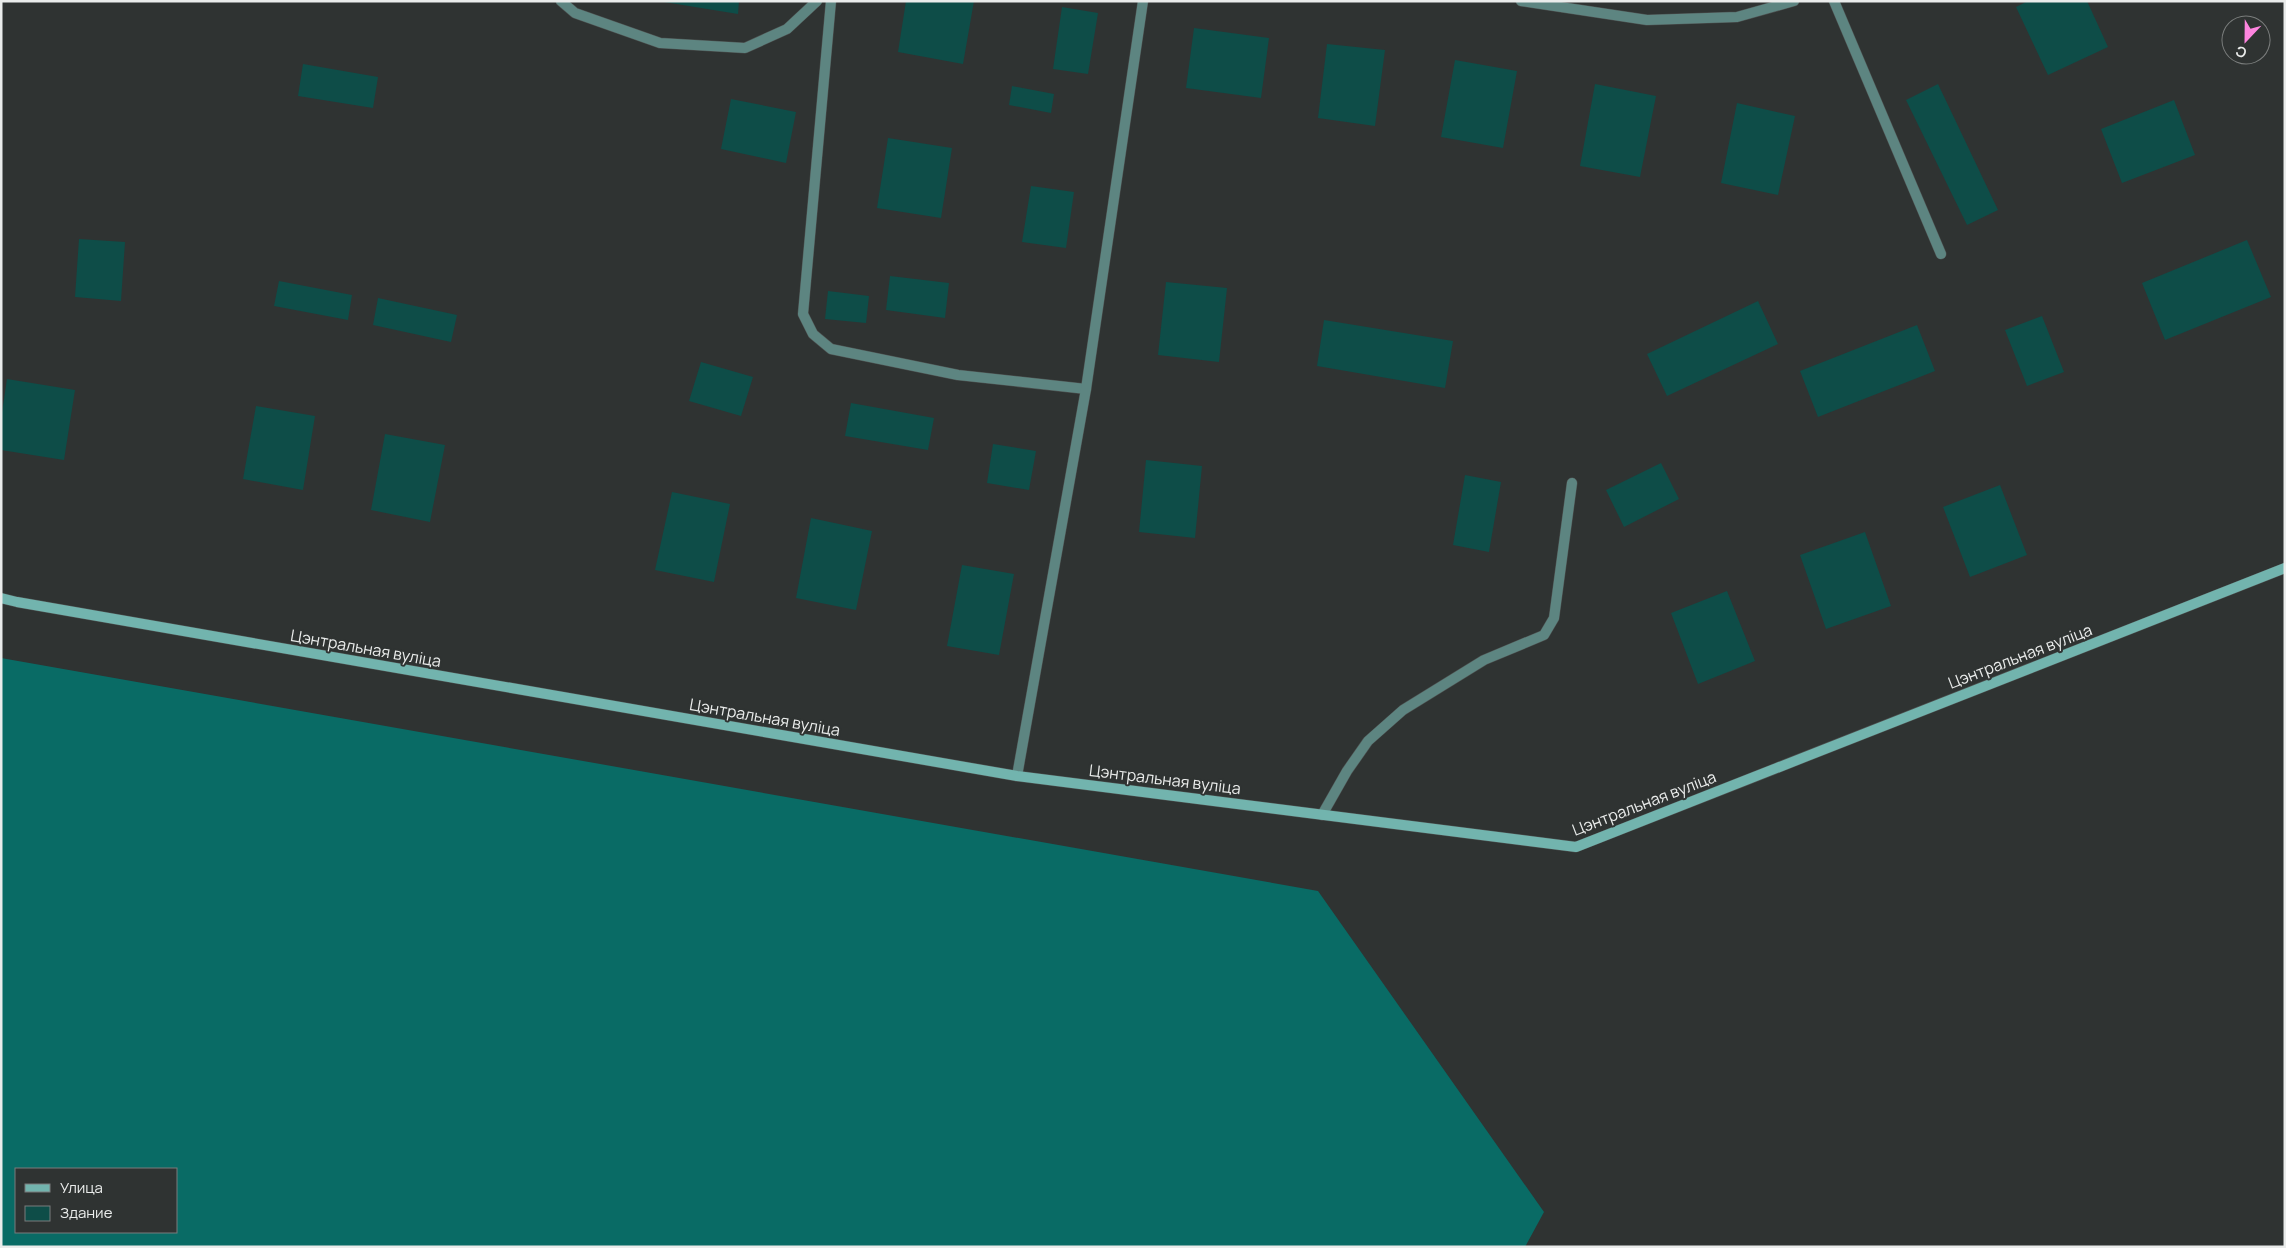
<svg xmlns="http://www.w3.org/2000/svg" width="2286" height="1248" font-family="Manrope,sans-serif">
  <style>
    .forest { fill: #096b65; fill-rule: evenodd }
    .building { fill: #0e4d48 }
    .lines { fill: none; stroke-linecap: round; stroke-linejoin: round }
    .lane-casing { stroke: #4d5150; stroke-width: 11 }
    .street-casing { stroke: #4d5150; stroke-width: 11 }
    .secondary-casing { stroke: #4d5150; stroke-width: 11 }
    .lane { stroke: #5d8581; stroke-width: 10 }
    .street { stroke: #5d8581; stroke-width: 10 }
    .secondary { stroke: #72b4ae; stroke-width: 10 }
    .labels { text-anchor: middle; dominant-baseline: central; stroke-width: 4; stroke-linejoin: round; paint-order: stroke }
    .street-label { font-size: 16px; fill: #eaeceb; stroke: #2f3332 }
  </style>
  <rect width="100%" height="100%" fill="#2f3332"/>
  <path class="forest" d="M1,658L1318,891L1544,1212L1525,1247H1ZM16,1169H176V1232H16Z"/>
  <path class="building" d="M658,1H739L738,14Z
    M906,1H974L963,64L898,52Z
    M2028,1H2087L2108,47L2048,75L2016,7Z
    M1062,7L1098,13L1088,74L1053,69Z
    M1194,28L1269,38L1261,98L1186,88Z
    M1327,44L1385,50L1375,126L1318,118Z
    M1455,60L1517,71L1503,148L1441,137Z
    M303,64L378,77L373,108L298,96Z
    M1595,84L1656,96L1640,177L1580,166Z
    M1938,84L1998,210L1967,225L1906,100Z
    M1012,86L1054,94L1051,113L1009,105Z
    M731,99L796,112L786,163L721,149Z
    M2174,100L2195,155L2122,183L2101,129Z
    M1737,103L1795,116L1778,195L1721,183Z
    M888,138L952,148L941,218L877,208Z
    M1031,186L1074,192L1066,248L1022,242Z
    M79,239L125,242L121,301L75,297Z
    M2247,240L2271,297L2165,340L2142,283Z
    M890,276L949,283L945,318L886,310Z
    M279,281L352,295L348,320L274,306Z
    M1166,282L1227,288L1219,362L1158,355Z
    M828,291L869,296L866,323L825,319Z
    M378,298L457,315L451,342L373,325Z
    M1758,301L1778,344L1667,396L1647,354Z
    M2042,316L2064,372L2027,386L2005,330Z
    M1324,320L1453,341L1445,388L1317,366Z
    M1917,325L1935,371L1818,417L1800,371Z
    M701,362L753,377L741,416L689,401Z
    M7,379L75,390L64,460L1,450V419Z
    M851,403L934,418L928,450L845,436Z
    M256,406L315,416L303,490L243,479Z
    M385,434L445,445L430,522L371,510Z
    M993,444L1036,451L1029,490L987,483Z
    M1146,460L1202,466L1195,538L1139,532Z
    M1661,463L1679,499L1624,527L1606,490Z
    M1465,475L1501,482L1489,552L1453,545Z
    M2000,485L2027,555L1970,577L1943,507Z
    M672,492L730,504L714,582L655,570Z
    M811,518L872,531L856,610L796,598Z
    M1865,532L1891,606L1826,629L1800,555Z
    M962,565L1014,574L999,655L947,646Z
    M1727,591L1755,661L1698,684L1671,613Z"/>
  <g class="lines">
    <g class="lane-casing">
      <path id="lane" d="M561,1L575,13L660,43L745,48L787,29L817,1
        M831,1L803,314L813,334L831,349L958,375L1086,389
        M1834,1L1941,254
        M1322,815L1347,771L1368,741L1403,710L1484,660L1544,635L1554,618L1572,483"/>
    </g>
    <g class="street-casing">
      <path id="street" d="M1521,1L1647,20L1737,17L1794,1
        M1017,776L1086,389L1143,1"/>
    </g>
    <g class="secondary-casing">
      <path id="secondary" d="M1,598L17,602L1017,776L1576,847L2285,568"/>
    </g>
    <use href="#lane" class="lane"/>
    <use href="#street" class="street"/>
    <use href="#secondary" class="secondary"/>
  </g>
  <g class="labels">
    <g class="street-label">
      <text transform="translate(366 648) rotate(10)">Цэнтральная вуліца</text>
      <text transform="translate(2020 656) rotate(-21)">Цэнтральная вуліца</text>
      <text transform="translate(765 717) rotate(10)">Цэнтральная вуліца</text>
      <text transform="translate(1165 779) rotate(7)">Цэнтральная вуліца</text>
      <text transform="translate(1644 803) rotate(-21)">Цэнтральная вуліца</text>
    </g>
  </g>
  <rect width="2286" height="1248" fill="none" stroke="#eaeceb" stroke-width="5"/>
  <rect x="15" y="1168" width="162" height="65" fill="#2f3332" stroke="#7a7d7c"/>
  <rect x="25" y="1184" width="25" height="8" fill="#72b4ae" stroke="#7a7d7c"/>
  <text x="60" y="1193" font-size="15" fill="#eaeceb">Улица</text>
  <rect x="25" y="1206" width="25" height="15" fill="#0e4d48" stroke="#7a7d7c"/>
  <text x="60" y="1218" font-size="15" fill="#eaeceb">Здание</text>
  <g transform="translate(2246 40) rotate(202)"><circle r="24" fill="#2f3332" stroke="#7a7d7c"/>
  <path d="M0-4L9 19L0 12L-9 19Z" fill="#fe85df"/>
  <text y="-8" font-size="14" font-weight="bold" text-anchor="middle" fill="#eaeceb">С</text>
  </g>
</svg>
